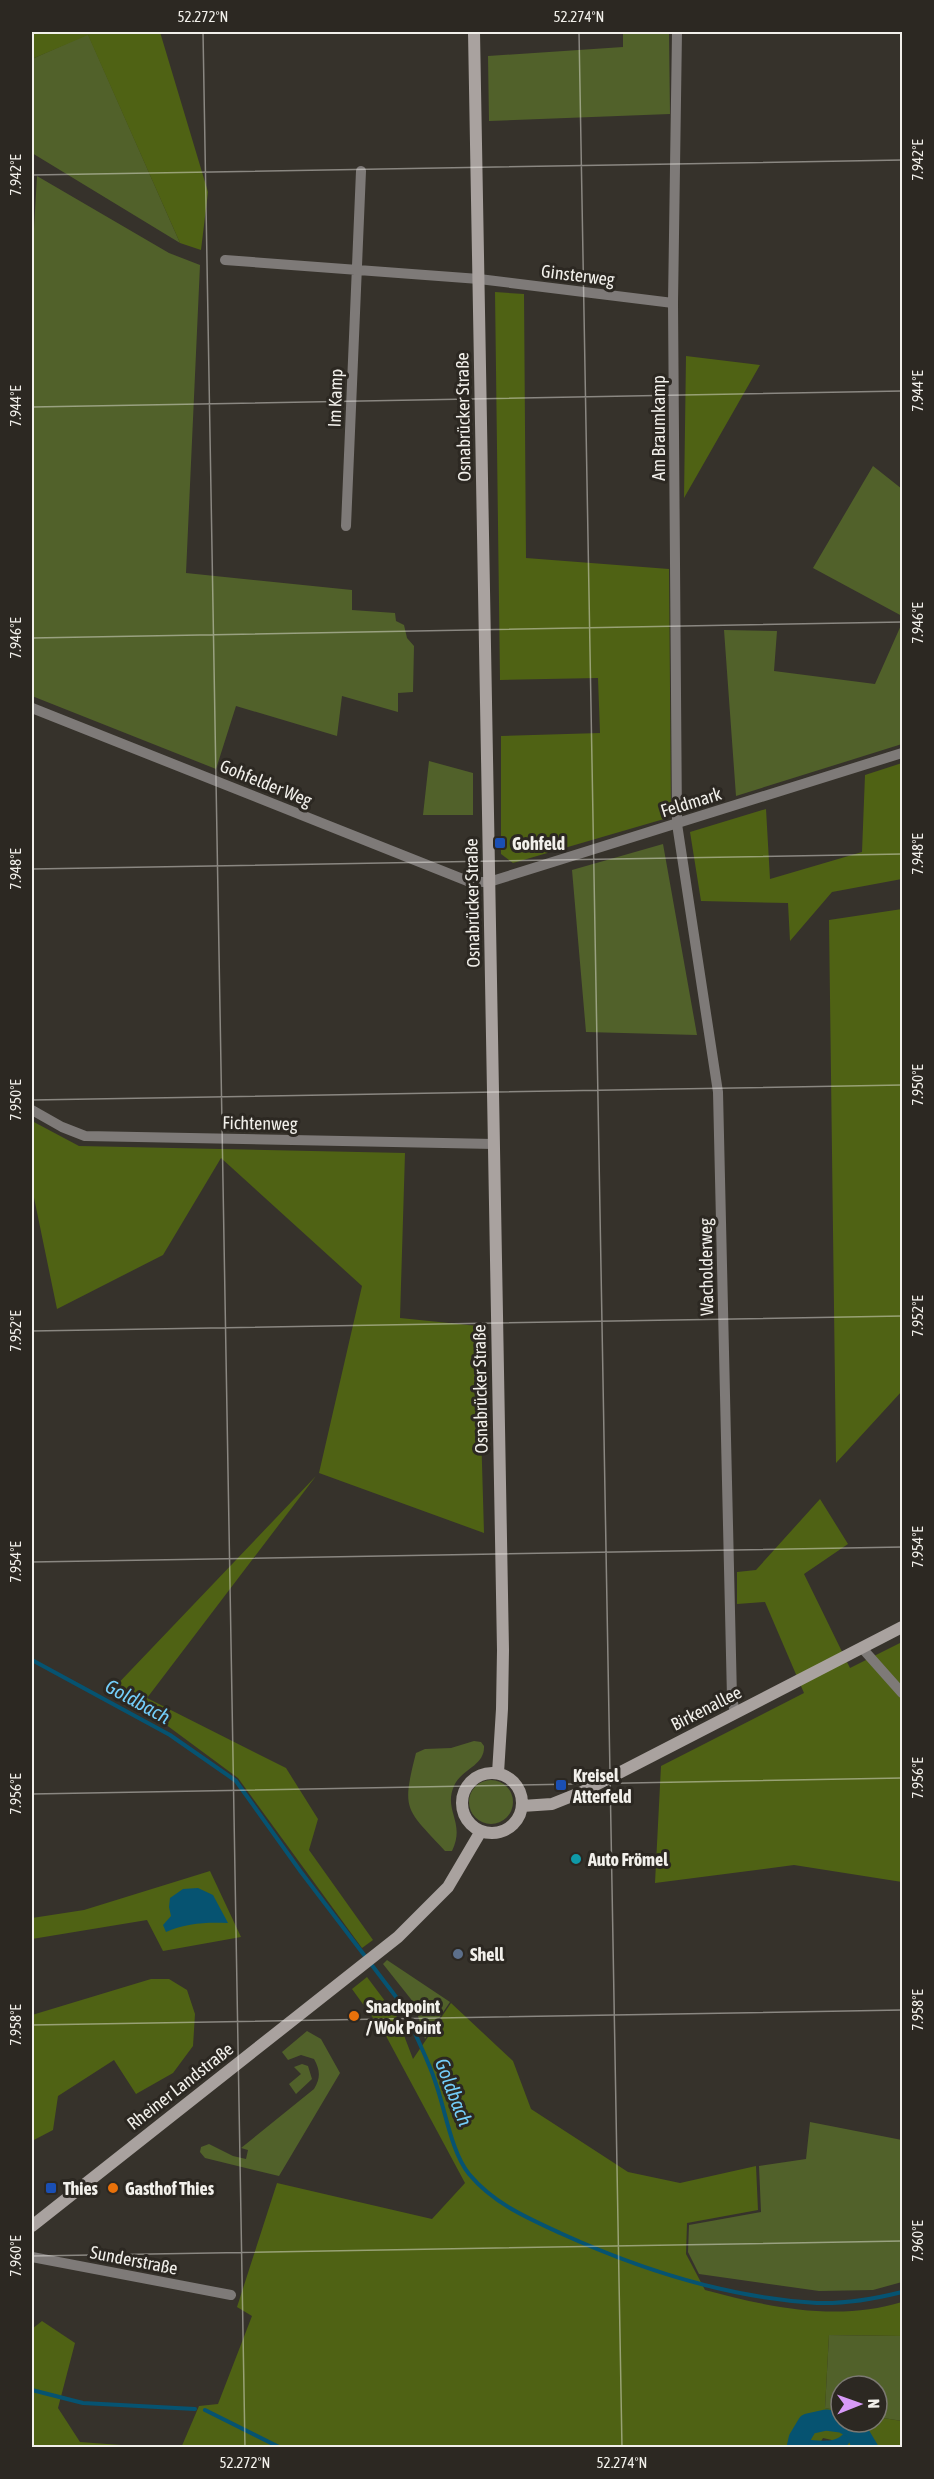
<svg xmlns="http://www.w3.org/2000/svg" width="934" height="2479" font-family="'Asap Condensed',sans-serif">
  <style>
    .green { fill: #51612a }
    .forest { fill: #4f6214 }
    .water { fill: #065371 }
    .lines { fill: none; stroke-linecap: round; stroke-linejoin: round }
    .stream { stroke: #065371; stroke-width: 4 }
    .river { stroke: #065371; stroke-width: 21 }
    .street { stroke: #7e7a78; stroke-width: 10 }
    .secondary { stroke: #a9a29f; stroke-width: 12 }
    .ticks { fill: none; stroke: #f2f0eb; stroke-width: 1.5; stroke-opacity: 0.45 }
    .transit-dot { fill: #1a4fb4; stroke: #2c2822; stroke-width: 2 }
    .culture-dot { fill: #0f9aa8; stroke: #2c2822; stroke-width: 2 }
    .service-dot { fill: #5c6f8a; stroke: #2c2822; stroke-width: 2 }
    .food-dot { fill: #e8710a; stroke: #2c2822; stroke-width: 2 }
    .labels { text-anchor: middle; dominant-baseline: central; stroke-width: 6; stroke-linejoin: round; paint-order: stroke }
    .street-label { font-size: 18px; fill: #f2f0eb; stroke: #2c2822 }
    .poi-label { font-size: 18px; font-weight: bold; fill: #f2f0eb; stroke: #2c2822; text-anchor: start }
    .water-label { font-size: 20px; font-style: italic; fill: #74cefa; stroke: #2c2822 }
    .neatline { fill: none; stroke: #f2f0eb; stroke-width: 2 }
    .ticks-label { font-size: 15px; text-anchor: middle; fill: #f2f0eb }
  </style>
  <rect width="100%" height="100%" fill="#36322b"/>
  <path class="green" d="M623,32H669L670,114L489,121L488,56L623,47Z
    M88,34L180,243L32,153V59Z
    M37,176L169,253L200,265L186,573L352,590V610L395,613L396,621L404,625L407,638L414,646L413,692L398,693V712L342,696L337,736L236,706L216,769L32,696V263Z
    M873,466L902,489V616L813,568Z
    M902,623V744L736,796L724,630L777,631L774,671L875,684Z
    M429,761L473,773V815H423Z
    M663,844L697,1035L586,1032L572,870Z
    M474,1741L481,1742L484,1746C485,1766 461,1769 454,1786C443,1811 466,1822 452,1851H445C406,1808 401,1812 416,1753L425,1749L451,1748Z
    M469 1802a22 22 0 1 1 44 0a22 22 0 1 1-44 0Z
    M387,1960L450,2002L425,2039L414,2003L383,1964Z
    M307,2031L321,2039L340,2073L279,2176L205,2158L200,2152L201,2147L209,2144L233,2156L246,2159L248,2150L241,2148L314,2089C321,2077 320,2070 314,2059L301,2055L288,2060L282,2052Z
    M302,2064L308,2066L312,2079L296,2094L289,2084L301,2074L294,2067Z
    M810,2122L902,2140V2282L873,2290L819,2291L699,2274L688,2252L689,2225L761,2212L759,2166L806,2159Z
    M829,2335L902,2336V2421L877,2417V2386H841V2411L825,2408Z"/>
  <path class="forest" d="M32,32H160L208,192L201,250L180,243L88,35L32,59Z
    M495,292L524,294L526,558L669,569L671,806L664,819L513,863L501,854V736L600,733L598,678L500,680Z
    M686,356L760,365L684,498Z
    M902,763V879L832,892L790,941L788,903L701,901L690,832L766,809L770,879L862,852L865,775Z
    M902,909V1391L836,1463L829,920Z
    M32,1121L79,1146L405,1153L400,1318L478,1326L484,1533L319,1473L362,1286L221,1158L163,1255L57,1309L32,1188Z
    M316,1476L147,1698L286,1768L318,1819L309,1850L373,1940L362,1948L238,1778L165,1724L110,1692Z
    M820,1499L848,1544L804,1574L850,1668L902,1642V1882L794,1865L655,1883L661,1766L804,1693L765,1602L737,1604V1572L756,1570Z
    M210,1871L241,1937L163,1951L147,1920L32,1939V1918L84,1910Z
    M367,1977L397,2017L413,2059L451,2003L513,2061L531,2109L628,2172L680,2183L756,2166L758,2210L687,2223L686,2254L705,2290C768,2307 838,2322 902,2302V2336L829,2335L825,2408L841,2411V2422H877V2417L902,2421V2447H848L845,2443L823,2438L817,2448H181L199,2406L218,2404L252,2316L237,2307L277,2183L432,2219L465,2183L386,2036L352,1989Z
    M151,1979H169L187,1990L195,2014L193,2046L173,2073L136,2094L114,2060L58,2096L53,2130L32,2141V2015Z
    M42,2321L75,2343L58,2408L80,2442L121,2445V2447H32V2329Z"/>
  <path class="water" d="M198,1888L213,1895L228,1923C206,1922 186,1923 166,1932L163,1925L171,1916L169,1907L170,1898L183,1889Z
    M855,2422H864L879,2447H868L865,2441L859,2435L854,2436L846,2447H798L802,2440C813,2439 832,2444 841,2436C846,2432 850,2426 855,2422Z"/>
  <g class="lines">
    <path class="stream" d="M32,1660L170,1735L236,1781L301,1872L406,2010C414,2035 427,2056 435,2081C445,2108 451,2152 469,2174C493,2203 527,2218 560,2233C639,2269 730,2298 817,2303C846,2304 874,2299 902,2292
      M32,2390L83,2403L195,2409
      M205,2410L281,2448"/>
    <path class="river" d="M842,2422L855,2429L863,2448
      M797,2448L799,2439L808,2424L826,2420L841,2422"/>
    <path class="street" d="M677,32L673,303L677,824L718,1092L732,1698L735,1713
      M225,260L479,279L673,303
      M346,526L361,171
      M32,708L470,882H489L902,753
      M32,1110L62,1127L85,1136L494,1144
      M862,1648L902,1693
      M32,2257L231,2295"/>
    <path class="secondary" d="M474,32L503,1650L502,1709L498,1773
      M462 1803a30 30 0 1 1 60 0a30 30 0 1 1-60 0Z
      M522,1806L552,1804L582,1792L902,1627
      M32,2226L398,1937L448,1887L481,1831"/>
  </g>
  <path class="ticks" d="M203,32L245,2448M579,32L622,2448M32,175L902,160M32,407L902,391M32,638L902,622M32,869L902,854M32,1100L902,1085M32,1331L902,1316M32,1562L902,1547M32,1794L902,1778M32,2025L902,2010M32,2256L902,2241"/>
  <g class="transit-dot">
    <rect x="494" y="837" width="12" height="12" rx="3"/>
    <rect x="555" y="1779" width="12" height="12" rx="3"/>
    <rect x="45" y="2182" width="12" height="12" rx="3"/>
  </g>
  <circle class="culture-dot" cx="576" cy="1859" r="6"/>
  <circle class="service-dot" cx="458" cy="1954" r="6"/>
  <g class="food-dot">
    <circle cx="354" cy="2016" r="6"/>
    <circle cx="113" cy="2188" r="6"/>
  </g>
  <g class="labels">
    <g class="street-label">
      <text transform="translate(578 275) rotate(7)">Ginsterweg</text>
      <text transform="translate(335 398) rotate(-88)">Im Kamp</text>
      <text transform="translate(463 417) rotate(-91)">Osnabrücker Straße</text>
      <text transform="translate(658 428) rotate(-90)">Am Braumkamp</text>
      <text transform="translate(266 783) rotate(22)">Gohfelder Weg</text>
      <text transform="translate(691 802) rotate(-17)">Feldmark</text>
      <text transform="translate(472 903) rotate(-91)">Osnabrücker Straße</text>
      <text transform="translate(260 1123) rotate(1)">Fichtenweg</text>
      <text transform="translate(706 1267) rotate(-91)">Wacholderweg</text>
      <text transform="translate(480 1389) rotate(-91)">Osnabrücker Straße</text>
      <text transform="translate(706 1708) rotate(-27)">Birkenallee</text>
      <text transform="translate(180 2086) rotate(-38)">Rheiner Landstraße</text>
      <text transform="translate(134 2260) rotate(11)">Sunderstraße</text>
    </g>
    <g class="poi-label">
      <text x="512" y="843">Gohfeld</text>
      <text x="573" y="1775">Kreisel<tspan x="573" dy="21">Atterfeld</tspan></text>
      <text x="588" y="1859">Auto Frömel</text>
      <text x="470" y="1954">Shell</text>
      <text x="366" y="2006">Snackpoint<tspan x="366" dy="21">/ Wok Point</tspan></text>
      <text x="63" y="2188">Thies</text>
      <text x="125" y="2188">Gasthof Thies</text>
    </g>
    <g class="water-label">
      <text transform="translate(138 1701) rotate(29)">Goldbach</text>
      <text transform="translate(454 2092) rotate(69)">Goldbach</text>
    </g>
  </g>
  <rect width="934" height="2479" fill="none" stroke="#2c2822" stroke-width="66"/>
  <g transform="translate(859 2404) rotate(89)"><circle r="28" fill="#2c2822" stroke="#7b7872" stroke-width="1.5"/>
  <path d="M0-4.5L10 22L0 15L-10 22Z" fill="#d89af8"/>
  <text y="-9" font-size="16" font-weight="bold" text-anchor="middle" fill="#f2f0eb">N</text>
  </g>
  <rect x="33" y="33" width="868" height="2413" class="neatline"/>
  <g class="ticks-label">
    <text x="203" y="22">52.272°N</text>
    <text x="579" y="22">52.274°N</text>
    <text transform="translate(918 160) rotate(-90)" y="5">7.942°E</text>
    <text transform="translate(16 175) rotate(-90)" y="5">7.942°E</text>
    <text transform="translate(918 391) rotate(-90)" y="5">7.944°E</text>
    <text transform="translate(16 406) rotate(-90)" y="5">7.944°E</text>
    <text transform="translate(918 623) rotate(-90)" y="5">7.946°E</text>
    <text transform="translate(16 638) rotate(-90)" y="5">7.946°E</text>
    <text transform="translate(918 854) rotate(-90)" y="5">7.948°E</text>
    <text transform="translate(16 869) rotate(-90)" y="5">7.948°E</text>
    <text transform="translate(918 1085) rotate(-90)" y="5">7.950°E</text>
    <text transform="translate(16 1100) rotate(-90)" y="5">7.950°E</text>
    <text transform="translate(918 1316) rotate(-90)" y="5">7.952°E</text>
    <text transform="translate(16 1331) rotate(-90)" y="5">7.952°E</text>
    <text transform="translate(918 1547) rotate(-90)" y="5">7.954°E</text>
    <text transform="translate(16 1562) rotate(-90)" y="5">7.954°E</text>
    <text transform="translate(918 1778) rotate(-90)" y="5">7.956°E</text>
    <text transform="translate(16 1794) rotate(-90)" y="5">7.956°E</text>
    <text transform="translate(918 2010) rotate(-90)" y="5">7.958°E</text>
    <text transform="translate(16 2025) rotate(-90)" y="5">7.958°E</text>
    <text transform="translate(918 2241) rotate(-90)" y="5">7.960°E</text>
    <text transform="translate(16 2256) rotate(-90)" y="5">7.960°E</text>
    <text x="245" y="2468">52.272°N</text>
    <text x="622" y="2468">52.274°N</text>
  </g>
</svg>
